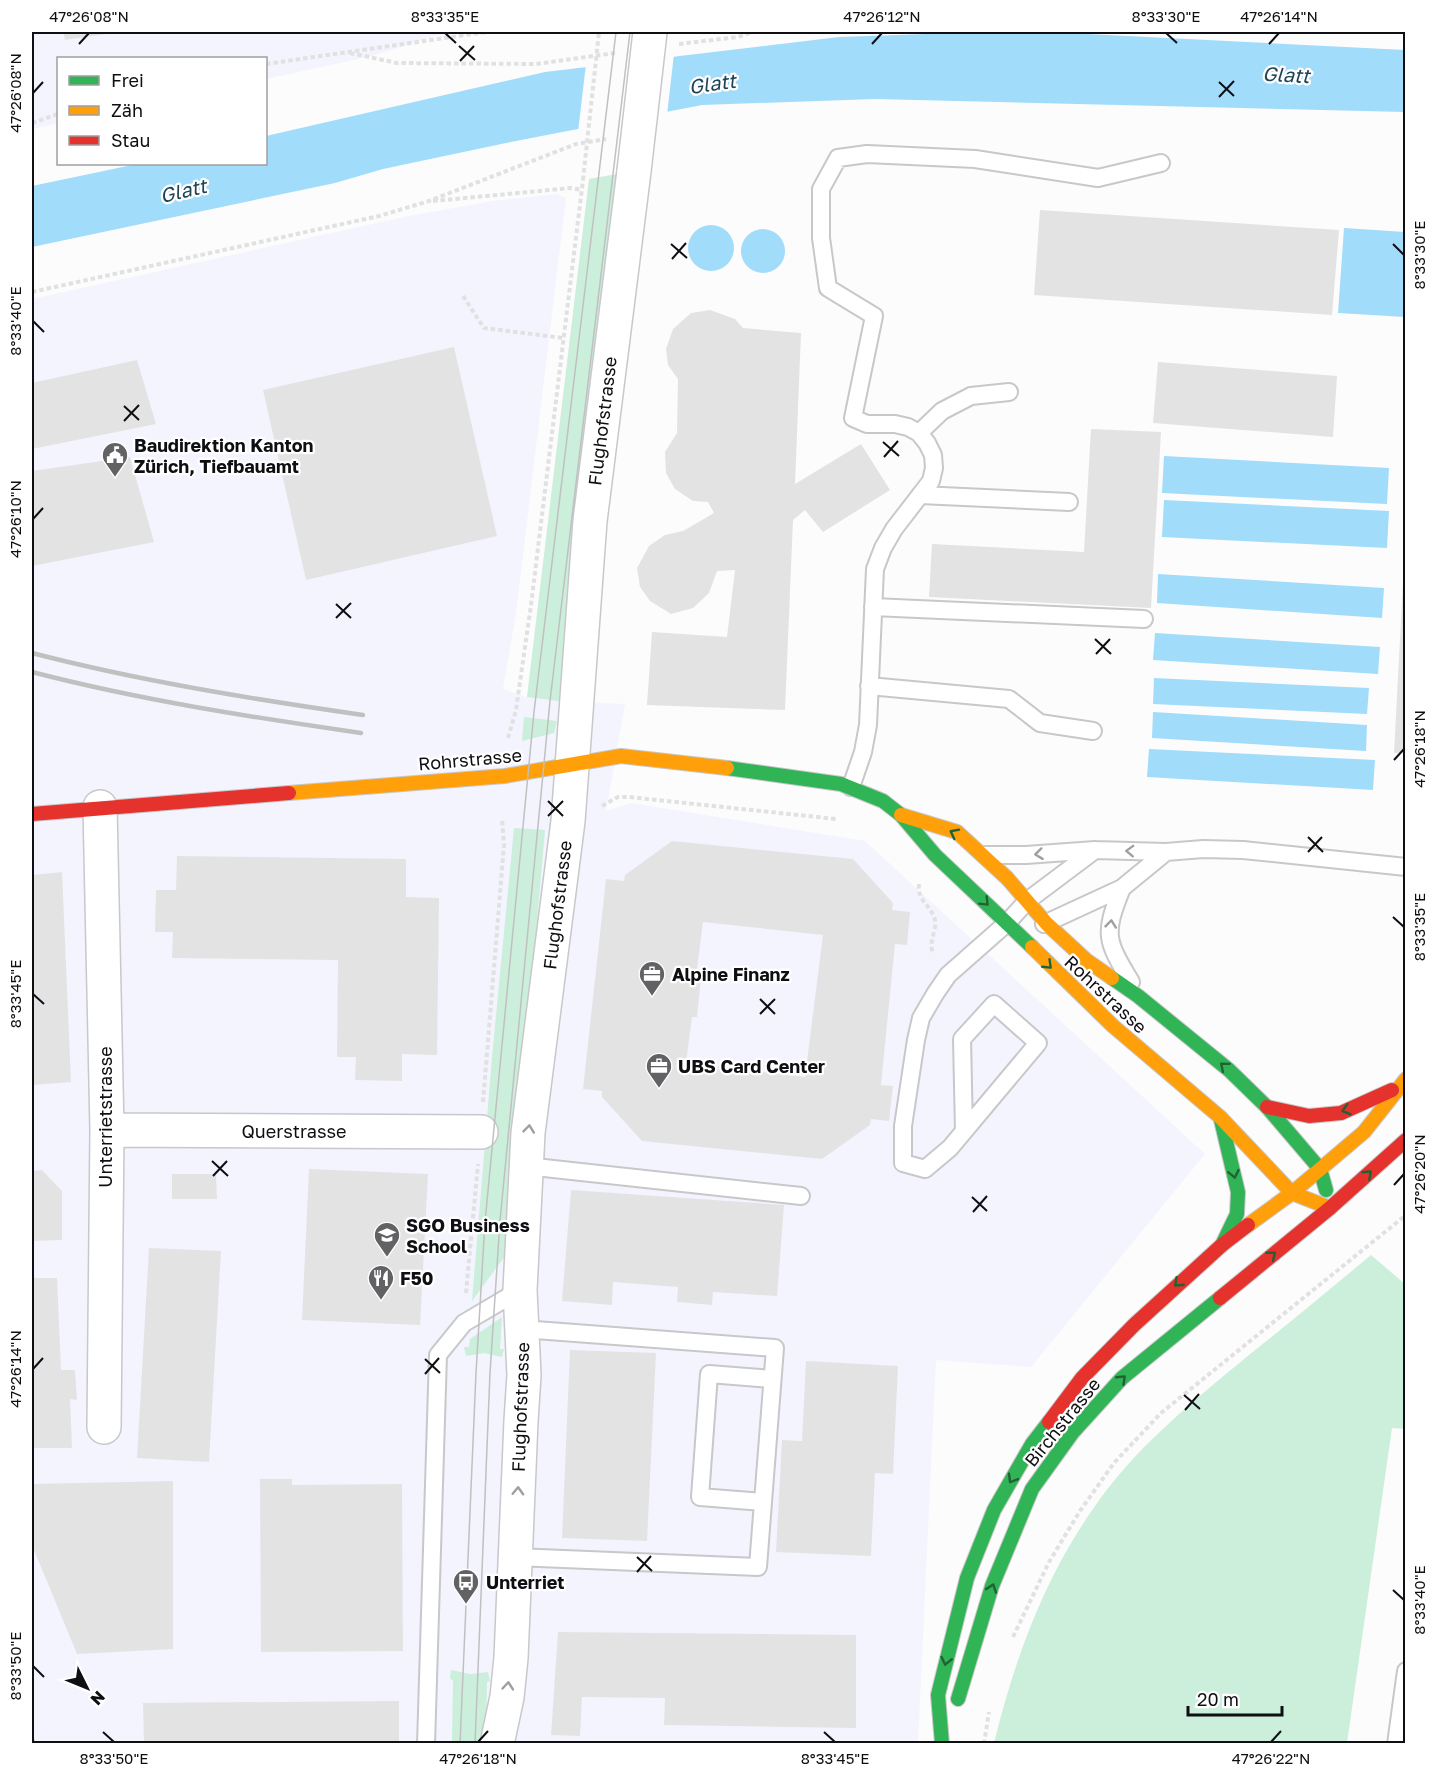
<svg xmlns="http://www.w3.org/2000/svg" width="1437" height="1775" font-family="'Golos Text',sans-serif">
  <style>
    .built { fill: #f3f4fe }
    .green { fill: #cbefdb }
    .water { fill: #a1dcfb }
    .pier { fill: #fcfcfc }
    .building { fill: #e4e3e4; fill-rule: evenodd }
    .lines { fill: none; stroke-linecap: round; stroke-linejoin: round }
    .lane-casing { stroke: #c8c8ca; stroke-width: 20 }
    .street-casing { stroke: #c8c8ca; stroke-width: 36 }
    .fast-casing { stroke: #c8c8ca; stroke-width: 16 }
    .slow-casing { stroke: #c8c8ca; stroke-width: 16 }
    .jam-casing { stroke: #c8c8ca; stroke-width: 16 }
    .path { stroke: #e1e1e1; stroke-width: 4; stroke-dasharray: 4.5 3; stroke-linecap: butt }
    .lane { stroke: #fff; stroke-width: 16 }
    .street { stroke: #fff; stroke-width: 33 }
    .fast { stroke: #30b455; stroke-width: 14 }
    .slow { stroke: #ff9f0a; stroke-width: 14 }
    .jam { stroke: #e5322d; stroke-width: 14 }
    .tram { stroke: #c0c0c1; stroke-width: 1.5 }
    .rail { stroke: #c0c0c1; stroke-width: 4.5 }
    .street-bridge-casing { stroke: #c8c8ca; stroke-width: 36; stroke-linecap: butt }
    .path-bridge { stroke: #e1e1e1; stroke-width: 4; stroke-dasharray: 4.5 3; stroke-linecap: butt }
    .street-bridge { stroke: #fff; stroke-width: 33 }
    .oneway { stroke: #206234 }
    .oneway2 { stroke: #9f9fa1 }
    .ticks { fill: none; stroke: #0f0f13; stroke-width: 2 }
    .labels { text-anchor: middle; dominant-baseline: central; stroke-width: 4.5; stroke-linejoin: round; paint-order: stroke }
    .street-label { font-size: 18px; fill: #0f0f13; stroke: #fff }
    .poi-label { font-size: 18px; font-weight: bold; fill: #0f0f13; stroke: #fff; text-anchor: start }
    .water-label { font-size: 20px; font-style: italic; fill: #1e4456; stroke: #fff }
    .neatline { fill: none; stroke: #0f0f13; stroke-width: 2 }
    .ticks-label { font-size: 15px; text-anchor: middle; fill: #0f0f13 }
  </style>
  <rect width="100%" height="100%" fill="#fcfcfc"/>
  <path class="built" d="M32,32H461L442,34L372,56L266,79V58H58V123L32,129Z
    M623,173L559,701L625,704L606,811L631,803L865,841L1205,1154L1031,1367L936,1360L918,1743H32V299L409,216L492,201L557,194L566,198L516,613L503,689L527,697L589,179Z"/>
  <path class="green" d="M623,173L559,701L527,697L589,179Z
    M524,717L557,721L554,733L522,741Z
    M514,828L545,830L508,1252L472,1301L492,1057Z
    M1371,1255L1405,1284L1406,1429L1392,1428L1347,1743H994C1015,1658 1044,1578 1095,1506C1135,1448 1190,1404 1244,1359C1287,1325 1329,1290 1371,1255Z
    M502,1317L500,1349H504L502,1357L484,1353L466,1356L464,1347H469L470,1339Z
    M451,1670L470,1674L488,1672L490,1681L487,1682L486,1743H452L453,1680L450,1679Z"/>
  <path class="water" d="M984,32H1048L1405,50V112L875,99L702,105L506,143L383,169L335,183L32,247V186L137,164H266V136L545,72L839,37Z
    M688 248a23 23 0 1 1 46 0a23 23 0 1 1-46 0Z
    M1344,228L1405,232V317L1338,313Z
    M741 251a22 22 0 1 1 44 0a22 22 0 1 1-44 0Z
    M1164,456L1389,468L1387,504L1162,493Z
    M1164,500L1389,511L1387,548L1162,537Z
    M1158,574L1384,588L1382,618L1157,603Z
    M1155,633L1380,647L1378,674L1153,660Z
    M1154,678L1369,688L1367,714L1153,704Z
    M1153,712L1367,725L1366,751L1152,738Z
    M1149,749L1375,760L1373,790L1147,777Z"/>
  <path class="pier" d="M674,54L667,115L578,132L586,64Z"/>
  <path class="building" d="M63,32H112V33L65,40Z
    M1040,210L1339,230L1332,315L1034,295Z
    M710,310L735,319L743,328L801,333L795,484L861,444L890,490L823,532L805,510L793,520L785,710L647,705L652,632L727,637L735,570L717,571L709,593L693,608L671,614L650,601L640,587L637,568L649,546L665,535L683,531L714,513L708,502L693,501L675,489L666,473L665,452L677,433L678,379L668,365L666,349L673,329L691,313Z
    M454,347L497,536L306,580L263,390Z
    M137,360L156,424L32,449V383Z
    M1158,362L1337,376L1333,437L1153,423Z
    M1091,429L1161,432L1151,608L929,597L932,544L1084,552Z
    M130,457L154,542L32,566V471Z
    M1404,564H1406V753H1394Z
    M672,841L853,859L893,903L892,910L910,912L907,945L895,944L881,1085L893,1086L889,1121L871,1119L870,1125L822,1159L642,1141L602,1097V1091L583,1089L606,879L624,881L625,875ZM703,922L823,935L805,1077L686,1063L692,1017H697L702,969H697Z
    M177,856L406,859V897L439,898L437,1055L402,1054V1081L355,1080L356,1057H337L338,960L172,958L173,932H155L156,890H176Z
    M62,872L71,1082L32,1085V875Z
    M309,1169L428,1174L420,1325L302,1320Z
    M42,1170L62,1191V1240L32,1241V1171Z
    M172,1174H216L217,1199H172Z
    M571,1190L784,1205L777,1296L713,1292L712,1305L677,1302L678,1287L613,1282L612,1305L562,1301Z
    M149,1248L221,1251L209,1462L137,1458Z
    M32,1278H57L61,1370H75L77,1400L70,1399L72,1448H32Z
    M570,1350L656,1353L647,1541L562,1538Z
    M806,1361L898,1366L893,1474L875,1473L871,1556L776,1552L782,1440L802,1441Z
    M260,1479H292V1485L402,1484L403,1651L261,1652Z
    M173,1481V1649L77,1654L32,1545V1484Z
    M558,1632L856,1635V1728L664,1725L665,1698L582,1697L580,1736L551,1735Z
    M399,1701V1744H144L143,1703Z"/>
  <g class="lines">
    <g class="lane-casing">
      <path id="lane" d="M919,433L942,411L971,396L1009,392
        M920,495L1069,502
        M873,607L1144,619
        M869,686L1009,699L1040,723L1093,731
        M851,787L863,752L868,725L875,569L883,548L894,529L931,481L934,468L933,455L927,443L919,433L908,427L895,424H867L853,418L874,316L828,288L821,238V189L838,158L867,154L975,159L1098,178L1161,163
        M985,855H1026L1095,850L1166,852L1203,849L1243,850L1406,867
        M1122,888C1103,935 1106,940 1131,982
        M1044,924L1122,888L1166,852
        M964,1131L962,1039L994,1004L1038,1043L950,1148L925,1169L903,1163V1126L916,1040L921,1018L935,994L948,975L1007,923L1027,901L1095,850
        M526,1166L801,1196
        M522,1329L775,1348L763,1502L700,1497L709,1374L772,1379
        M515,1557L758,1567L763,1502
        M426,1744L438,1355L464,1323L520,1290
        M1396,1744L1406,1671"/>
    </g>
    <g class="street-casing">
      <path id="street" d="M100,807L107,1130L104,1427
        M107,1130L481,1132
        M497,1744L507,1697L511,1658L521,1421L524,1375L520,1290L528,1133L568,821L590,521L634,171"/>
    </g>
    <g class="fast-casing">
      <path id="fast" d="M727,768L841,784L883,801L901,815L935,855L1032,947
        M1112,978L1138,996L1229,1070L1267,1107L1320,1169L1326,1190
        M1221,1120L1238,1192L1237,1214L1222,1245
        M958,1699L992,1586L1032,1489L1073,1432L1122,1378L1220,1298
        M942,1744L938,1695L967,1578L994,1510L1032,1444L1049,1422"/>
    </g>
    <g class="slow-casing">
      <path id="slow" d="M289,793L505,776L621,756L727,768
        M901,815L957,832L1007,878L1047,924L1086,960L1112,978
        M1032,947L1113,1026L1220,1117L1292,1193L1330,1208
        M1248,1225L1292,1193L1364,1132L1406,1079"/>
    </g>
    <g class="jam-casing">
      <path id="jam" d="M32,814L289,793
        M1267,1107L1309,1116L1341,1113L1392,1090
        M1220,1298L1330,1208L1406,1140
        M1049,1422L1082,1378L1134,1325L1222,1245L1248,1225"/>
    </g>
    <path class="path" d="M679,44L738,37L752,32
      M350,53L397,63L536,64L615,53
      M266,64L486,32
      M32,123L58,114
      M433,201L571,188L582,190
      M32,292L379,216L429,201L576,144L606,139
      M463,296L484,328L563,338
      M508,738L516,710L531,605L583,180
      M602,806L618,797H629L836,819
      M919,884C917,901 931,905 935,920C937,931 927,944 934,954
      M483,1102L504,845L502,819
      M466,1293L478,1164
      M1013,1637L1049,1562L1080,1511L1114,1463L1161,1413L1406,1215
      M984,1744L989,1712"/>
    <use href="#lane" class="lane"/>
    <use href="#street" class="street"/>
    <use href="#fast" class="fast"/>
    <use href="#slow" class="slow"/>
    <use href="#jam" class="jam"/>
    <path class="tram" d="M460,1744L476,1373L485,1222L534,712L616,32
      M475,1744L490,1373L500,1221L550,701L630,32"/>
    <path class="rail" d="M32,653C140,681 252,699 363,715
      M32,672C140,700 250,717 361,733
      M32,1739L33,1744"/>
    <g class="street-bridge-casing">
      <path id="street-bridge" d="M634,171L650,32"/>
    </g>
    <path class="path-bridge" d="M583,180L599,32"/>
    <use href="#street-bridge" class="street-bridge"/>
  </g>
  <defs><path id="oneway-chevron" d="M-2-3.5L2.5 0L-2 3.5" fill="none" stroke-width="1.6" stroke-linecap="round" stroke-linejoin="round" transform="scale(1.5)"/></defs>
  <g class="oneway">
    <use href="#oneway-chevron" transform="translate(954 833) rotate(-153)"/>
    <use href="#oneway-chevron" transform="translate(985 902) rotate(45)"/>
    <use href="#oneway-chevron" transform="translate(1048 965) rotate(44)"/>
    <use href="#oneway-chevron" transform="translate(1224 1066) rotate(-140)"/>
    <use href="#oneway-chevron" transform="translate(1346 1110) rotate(163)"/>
    <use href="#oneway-chevron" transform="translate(1234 1174) rotate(78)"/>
    <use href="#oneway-chevron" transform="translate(1368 1174) rotate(-42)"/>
    <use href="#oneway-chevron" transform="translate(1272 1255) rotate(-39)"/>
    <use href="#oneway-chevron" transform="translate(1178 1283) rotate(137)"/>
    <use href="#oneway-chevron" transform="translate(1122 1379) rotate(-44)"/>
    <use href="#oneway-chevron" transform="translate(1012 1479) rotate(120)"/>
    <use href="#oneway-chevron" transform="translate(992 1588) rotate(-71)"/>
    <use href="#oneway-chevron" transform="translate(946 1661) rotate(103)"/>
  </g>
  <g class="oneway2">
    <use href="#oneway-chevron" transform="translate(1130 851) rotate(-178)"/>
    <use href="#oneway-chevron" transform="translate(1039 854) rotate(173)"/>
    <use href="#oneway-chevron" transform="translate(1111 924) rotate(-84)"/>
    <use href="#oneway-chevron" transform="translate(529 1129) rotate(-84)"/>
    <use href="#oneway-chevron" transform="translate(518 1491) rotate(-88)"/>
    <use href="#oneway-chevron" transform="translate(508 1686) rotate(-85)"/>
  </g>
  <path class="ticks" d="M445,33L456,43M1166,33L1177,43M79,44L89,33M872,44L882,33M1269,44L1279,33M459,46L475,60M460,61L474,46M1219,82L1234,96M33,93L43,82M1219,97L1234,81M671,244L687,258M1393,244L1404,255M672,259L686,243M33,321L44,332M124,406L139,420M124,421L139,405M883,442L899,456M884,457L898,441M33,519L43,508M336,604L351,618M336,618L351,603M1095,639L1111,654M1096,654L1110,639M1394,760L1404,749M548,801L563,816M548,816L563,801M1308,837L1323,852M1308,852L1322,837M1393,917L1404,927M33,994L44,1004M760,999L775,1014M760,1014L775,999M212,1161L228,1176M213,1176L227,1161M1394,1185L1404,1174M972,1197L987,1211M973,1212L987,1196M425,1359L440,1373M33,1369L43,1358M425,1374L439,1358M1184,1395L1200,1409M1185,1410L1199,1394M637,1557L652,1571M637,1572L651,1556M1393,1590L1404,1600M33,1666L44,1677M103,1732L114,1742M824,1732L835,1742M478,1742L488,1731M1271,1742L1281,1731"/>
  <defs>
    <g id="civic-pin" transform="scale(1.35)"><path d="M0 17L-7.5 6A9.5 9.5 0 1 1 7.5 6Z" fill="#626265" stroke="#fff"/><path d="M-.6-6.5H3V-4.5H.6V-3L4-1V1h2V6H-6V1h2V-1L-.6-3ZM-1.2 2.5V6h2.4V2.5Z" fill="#fff"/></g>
    <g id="office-pin" transform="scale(1.35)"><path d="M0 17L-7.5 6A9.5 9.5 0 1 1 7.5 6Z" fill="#626265" stroke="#fff"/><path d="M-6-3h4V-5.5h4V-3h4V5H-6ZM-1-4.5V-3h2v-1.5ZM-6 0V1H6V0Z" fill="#fff"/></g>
    <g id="university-pin" transform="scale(1.35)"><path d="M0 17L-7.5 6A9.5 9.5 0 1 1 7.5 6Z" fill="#626265" stroke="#fff"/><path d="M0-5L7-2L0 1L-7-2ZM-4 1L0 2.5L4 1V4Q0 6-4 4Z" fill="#fff"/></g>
    <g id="restaurant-pin" transform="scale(1.35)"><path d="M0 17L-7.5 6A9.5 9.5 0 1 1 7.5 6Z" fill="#626265" stroke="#fff"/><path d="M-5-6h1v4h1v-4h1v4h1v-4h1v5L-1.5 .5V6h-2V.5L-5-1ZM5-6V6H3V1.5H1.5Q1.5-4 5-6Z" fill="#fff"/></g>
    <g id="bus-pin" transform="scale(1.35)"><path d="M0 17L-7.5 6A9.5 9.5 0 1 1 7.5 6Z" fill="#626265" stroke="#fff"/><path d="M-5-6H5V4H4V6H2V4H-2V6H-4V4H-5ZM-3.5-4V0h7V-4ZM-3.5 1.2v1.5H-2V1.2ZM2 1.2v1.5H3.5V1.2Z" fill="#fff"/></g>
  </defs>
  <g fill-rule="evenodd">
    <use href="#civic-pin" x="115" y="455"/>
    <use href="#office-pin" x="652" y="974"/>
    <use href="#office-pin" x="659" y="1066"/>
    <use href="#university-pin" x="387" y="1235"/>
    <use href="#restaurant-pin" x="381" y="1278"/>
    <use href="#bus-pin" x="466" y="1582"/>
  </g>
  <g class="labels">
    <g class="street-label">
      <text transform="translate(602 421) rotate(-83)">Flughofstrasse</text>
      <text transform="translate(470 759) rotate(-5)">Rohrstrasse</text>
      <text transform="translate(557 905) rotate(-83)">Flughofstrasse</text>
      <text transform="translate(1106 994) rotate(43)">Rohrstrasse</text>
      <text transform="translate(105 1117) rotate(-90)">Unterrietstrasse</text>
      <text x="294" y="1131">Querstrasse</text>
      <text transform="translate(520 1407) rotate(-88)">Flughofstrasse</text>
      <text transform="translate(1062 1422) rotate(-51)">Birchstrasse</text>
    </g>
    <g class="poi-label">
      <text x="134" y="445">Baudirektion Kanton<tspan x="134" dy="21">Zürich, Tiefbauamt</tspan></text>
      <text x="672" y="974">Alpine Finanz</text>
      <text x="678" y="1066">UBS Card Center</text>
      <text x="406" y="1225">SGO Business<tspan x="406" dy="21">School</tspan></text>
      <text x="400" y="1278">F50</text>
      <text x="486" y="1582">Unterriet</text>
    </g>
    <g class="water-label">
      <text transform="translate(1286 74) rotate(3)">Glatt</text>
      <text transform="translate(712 83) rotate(-8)">Glatt</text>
      <text transform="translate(183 190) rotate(-13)">Glatt</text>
    </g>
  </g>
  <rect width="1437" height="1775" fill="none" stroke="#ffffff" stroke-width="66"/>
  <rect x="57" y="57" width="210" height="108" fill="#ffffff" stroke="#9f9fa1" stroke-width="1.5"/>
  <rect x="69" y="76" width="30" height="9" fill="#30b455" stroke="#9f9fa1" stroke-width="1.5"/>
  <text x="111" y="87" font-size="18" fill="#0f0f13">Frei</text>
  <rect x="69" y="106" width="30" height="9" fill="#ff9f0a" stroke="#9f9fa1" stroke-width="1.5"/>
  <text x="111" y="117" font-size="18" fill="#0f0f13">Zäh</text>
  <rect x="69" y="136" width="30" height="9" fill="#e5322d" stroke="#9f9fa1" stroke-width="1.5"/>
  <text x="111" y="147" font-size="18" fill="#0f0f13">Stau</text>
  <g transform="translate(87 1688) rotate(133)" stroke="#ffffff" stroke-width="4.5" paint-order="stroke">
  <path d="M0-4.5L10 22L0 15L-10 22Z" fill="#0f0f13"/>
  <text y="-9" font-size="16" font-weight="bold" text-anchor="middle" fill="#0f0f13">N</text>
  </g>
  <path d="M1188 1706v9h94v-9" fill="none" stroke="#0f0f13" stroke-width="3"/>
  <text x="1197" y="1706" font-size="18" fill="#0f0f13" stroke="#ffffff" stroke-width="4.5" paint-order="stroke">20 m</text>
  <rect x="33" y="33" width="1371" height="1709" class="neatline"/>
  <g class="ticks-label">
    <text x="89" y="22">47°26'08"N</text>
    <text x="445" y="22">8°33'35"E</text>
    <text x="882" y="22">47°26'12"N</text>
    <text x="1166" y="22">8°33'30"E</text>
    <text x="1279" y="22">47°26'14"N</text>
    <text transform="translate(16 93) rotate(-90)" y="5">47°26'08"N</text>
    <text transform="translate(1420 255) rotate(-90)" y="5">8°33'30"E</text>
    <text transform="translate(16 321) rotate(-90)" y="5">8°33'40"E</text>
    <text transform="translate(16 519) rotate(-90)" y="5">47°26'10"N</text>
    <text transform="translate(1420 749) rotate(-90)" y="5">47°26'18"N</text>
    <text transform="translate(1420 927) rotate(-90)" y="5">8°33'35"E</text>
    <text transform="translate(16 994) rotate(-90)" y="5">8°33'45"E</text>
    <text transform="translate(1420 1174) rotate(-90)" y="5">47°26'20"N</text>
    <text transform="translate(16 1369) rotate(-90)" y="5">47°26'14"N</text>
    <text transform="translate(1420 1600) rotate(-90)" y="5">8°33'40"E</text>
    <text transform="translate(16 1666) rotate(-90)" y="5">8°33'50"E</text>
    <text x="114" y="1764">8°33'50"E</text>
    <text x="478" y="1764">47°26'18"N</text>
    <text x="835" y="1764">8°33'45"E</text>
    <text x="1271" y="1764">47°26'22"N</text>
  </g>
</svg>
